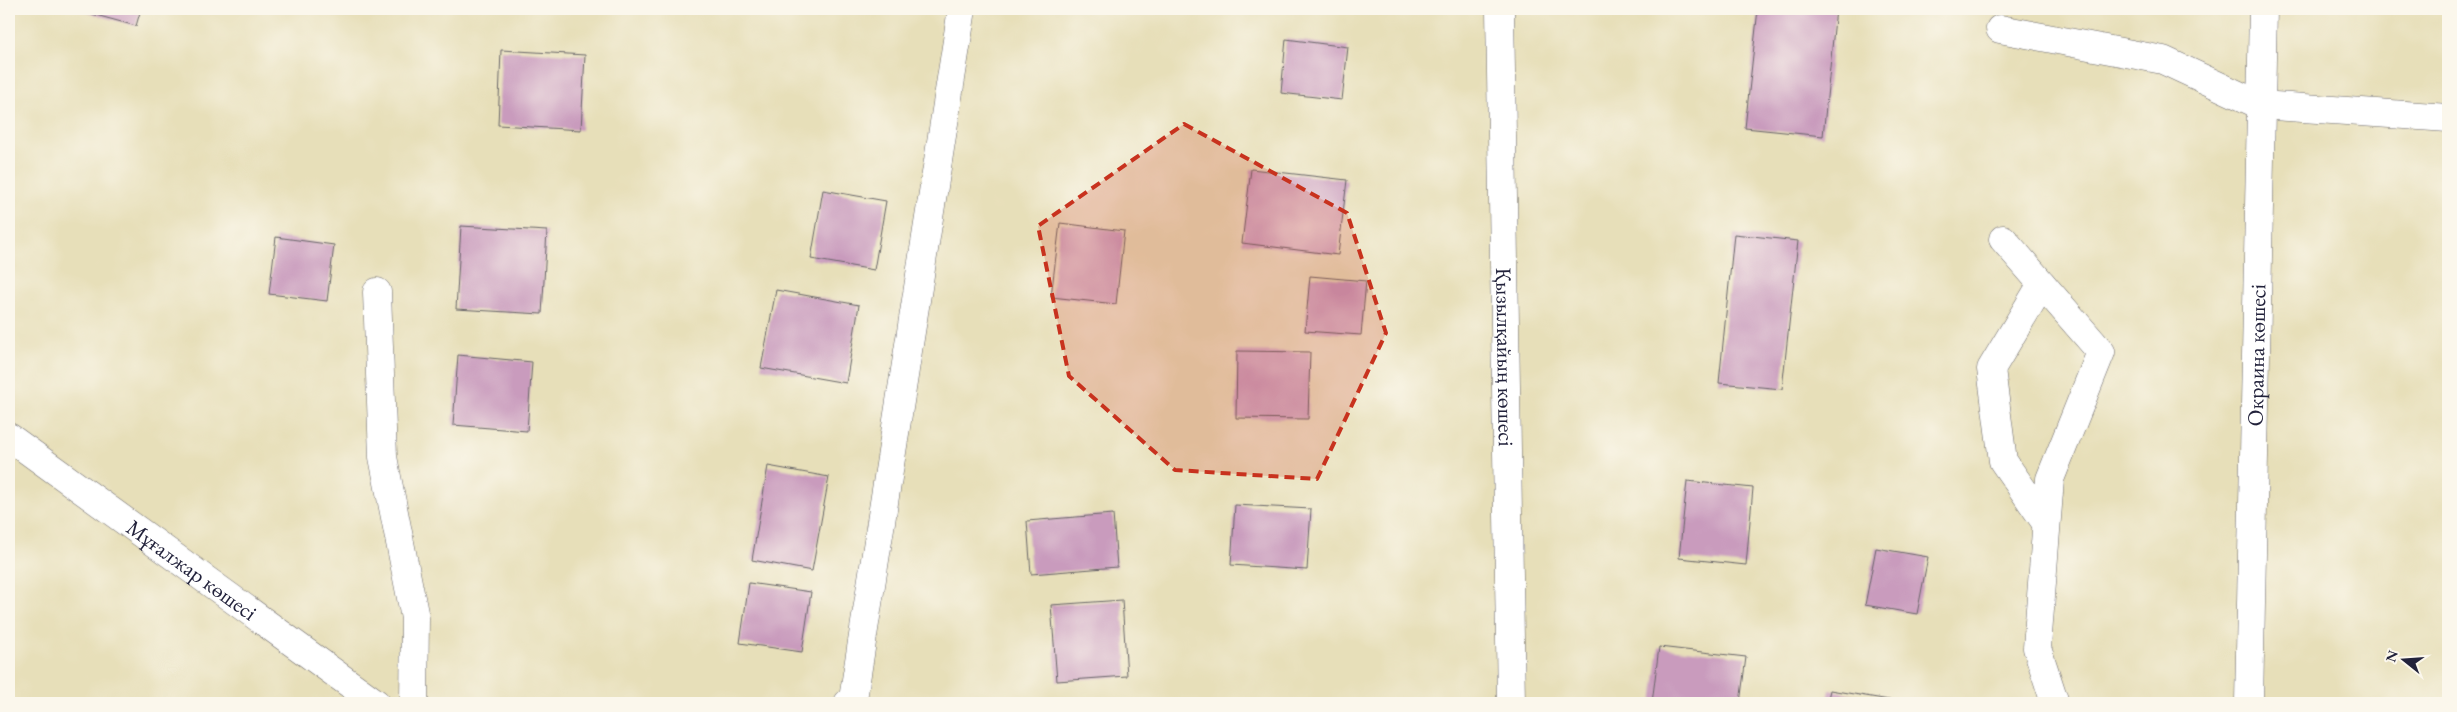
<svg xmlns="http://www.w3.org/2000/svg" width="2457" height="712" font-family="'EB Garamond',serif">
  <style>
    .building { fill: #c99bbd }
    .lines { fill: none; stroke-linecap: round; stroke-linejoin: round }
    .minor-casing { stroke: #676467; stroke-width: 29 }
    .minor { stroke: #fff; stroke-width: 28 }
    .marked { fill: #c8321e; fill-opacity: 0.2; stroke: #c8321e; stroke-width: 4; stroke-dasharray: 10 6; stroke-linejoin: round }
    .labels { text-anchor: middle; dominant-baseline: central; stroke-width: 4; stroke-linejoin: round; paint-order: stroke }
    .street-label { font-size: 22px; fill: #22223b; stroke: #fbf7ec }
  </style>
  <rect width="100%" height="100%" fill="#fbf7ec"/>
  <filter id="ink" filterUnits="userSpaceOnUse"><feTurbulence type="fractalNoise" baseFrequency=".02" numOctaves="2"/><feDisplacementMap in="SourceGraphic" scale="10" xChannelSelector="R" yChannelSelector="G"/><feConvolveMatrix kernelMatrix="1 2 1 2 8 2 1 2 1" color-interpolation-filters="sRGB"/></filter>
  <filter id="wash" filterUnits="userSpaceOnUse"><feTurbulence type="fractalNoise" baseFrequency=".0096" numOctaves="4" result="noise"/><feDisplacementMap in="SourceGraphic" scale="20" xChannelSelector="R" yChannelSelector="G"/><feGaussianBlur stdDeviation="1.12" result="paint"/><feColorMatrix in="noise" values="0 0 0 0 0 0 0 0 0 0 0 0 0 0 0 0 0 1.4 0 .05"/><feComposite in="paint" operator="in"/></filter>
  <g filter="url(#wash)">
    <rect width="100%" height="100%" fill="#e7dfb9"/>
    <g id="blocks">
      <path class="building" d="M74,9H141L136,26Z
        M1758,9H1836L1823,136L1745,128Z
        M1286,39L1348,47L1342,100L1281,93Z
        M501,50L585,55L581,130L498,125Z
        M1251,169L1347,180L1338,255L1242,243Z
        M823,190L886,201L874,270L811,259Z
        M1060,223L1124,231L1116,304L1051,297Z
        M461,226L547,231L542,314L456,309Z
        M1734,234L1798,241L1782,389L1719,383Z
        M276,237L334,245L327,301L269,294Z
        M1310,276L1366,281L1361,335L1305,331Z
        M776,290L859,305L846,383L761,368Z
        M1237,351L1310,352L1308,419L1236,418Z
        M458,355L532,362L527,431L453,425Z
        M768,466L829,477L812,571L752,560Z
        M1687,481L1753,488L1746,565L1679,558Z
        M1235,505L1311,509L1307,570L1231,565Z
        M1113,514L1117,567L1031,574L1027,521Z
        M1876,548L1928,557L1917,614L1865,605Z
        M749,583L811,592L802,652L740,643Z
        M1122,600L1127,676L1057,681L1051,605Z
        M1659,647L1746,657L1740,703H1652Z
        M1830,690L1901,702V703H1827Z"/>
    </g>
  </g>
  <g filter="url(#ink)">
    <use href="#blocks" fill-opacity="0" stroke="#676467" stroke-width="1"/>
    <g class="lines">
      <g class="minor-casing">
        <g id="minor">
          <path id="s1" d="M1500,9L1511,703"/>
          <path d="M2000,29L2163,60L2260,105L2448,118"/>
          <path d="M2003,239L2101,352L2050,479L2037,648L2055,703"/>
          <path d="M2042,284L1991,369L2003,461L2046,523"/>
          <path d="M377,292L383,457L415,618L414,703"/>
          <path id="s2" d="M9,437L376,703"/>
          <path d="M848,703L853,699L962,9"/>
          <path id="s3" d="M2249,703L2263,9"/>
        </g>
      </g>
      <use href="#minor" class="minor"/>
    </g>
  </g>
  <path class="marked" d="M1184,124L1347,213L1386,333L1317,479L1175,470L1069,376L1038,226Z"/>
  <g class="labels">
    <g class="street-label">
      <text stroke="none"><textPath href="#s1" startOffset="348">Қызылқайың көшесі</textPath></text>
      <text stroke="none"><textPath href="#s3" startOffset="348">Окраина көшесі</textPath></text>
      <text stroke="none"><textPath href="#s2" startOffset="226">Мұғалжар көшесі</textPath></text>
    </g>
  </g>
  <rect width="2457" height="712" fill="none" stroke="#fbf7ec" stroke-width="30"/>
  <g transform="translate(2404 660) rotate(287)" stroke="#fbf7ec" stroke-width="4" paint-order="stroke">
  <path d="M0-4L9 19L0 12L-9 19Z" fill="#22223b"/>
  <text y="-8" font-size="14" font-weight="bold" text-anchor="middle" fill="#22223b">N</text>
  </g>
</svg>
